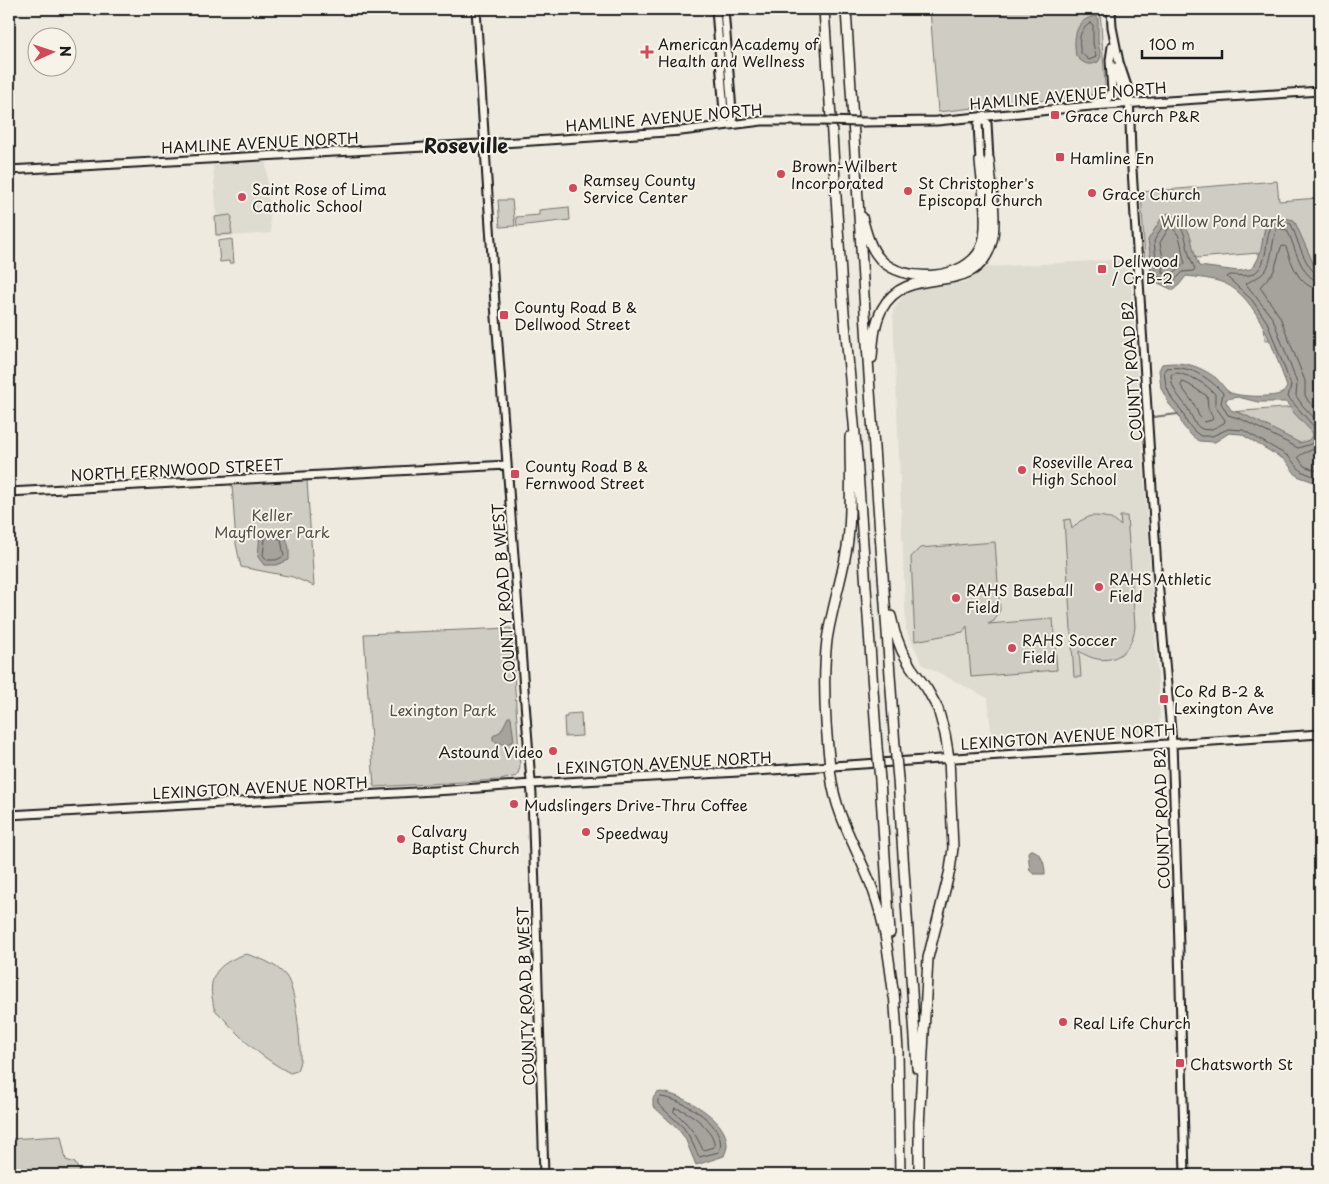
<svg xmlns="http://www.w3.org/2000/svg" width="1329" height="1184" font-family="'Playpen Sans',sans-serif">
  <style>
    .built { fill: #dedbd1 }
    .green { fill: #cfccc3; stroke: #767470 }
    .water { fill: #a6a39d; stroke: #6f6d69; fill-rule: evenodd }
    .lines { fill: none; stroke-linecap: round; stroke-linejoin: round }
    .shore { stroke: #535250; stroke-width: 1 }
    .stream { stroke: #6f6d69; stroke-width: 2 }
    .secondary-casing { stroke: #1c1c1c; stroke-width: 11 }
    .highway-casing { stroke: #1c1c1c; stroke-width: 12 }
    .secondary { stroke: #f7f3e8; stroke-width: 7 }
    .highway { stroke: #f7f3e8; stroke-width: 9 }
    .secondary-bridge-casing { stroke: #1c1c1c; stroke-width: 11; stroke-linecap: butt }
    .highway-bridge-casing { stroke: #1c1c1c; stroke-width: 12; stroke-linecap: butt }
    .secondary-bridge { stroke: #f7f3e8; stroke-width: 7 }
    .highway-bridge { stroke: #f7f3e8; stroke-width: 9 }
    .poi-dot { fill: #d1495b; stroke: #f7f3e8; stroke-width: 2 }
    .labels { text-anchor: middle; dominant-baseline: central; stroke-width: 4; stroke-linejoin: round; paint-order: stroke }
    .poi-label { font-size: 15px; fill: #1c1c1c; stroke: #f7f3e8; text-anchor: start }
    .street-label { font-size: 15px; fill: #1c1c1c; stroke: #f7f3e8 }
    .park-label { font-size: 15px; fill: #52514e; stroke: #f7f3e8 }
    .district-label { font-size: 20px; font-weight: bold; fill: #1c1c1c; stroke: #f7f3e8 }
  </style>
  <rect width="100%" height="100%" fill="#eeeae0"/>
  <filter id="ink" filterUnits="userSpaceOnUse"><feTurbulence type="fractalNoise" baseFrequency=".02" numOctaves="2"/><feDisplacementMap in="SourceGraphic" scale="10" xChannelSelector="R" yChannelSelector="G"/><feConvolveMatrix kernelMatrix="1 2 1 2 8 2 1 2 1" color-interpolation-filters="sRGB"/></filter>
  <g filter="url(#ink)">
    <path class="built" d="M266,162L271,233L218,237L213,165Z
      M1129,259L1160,710L1159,730L1154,734L992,743L988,698L923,665L906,630L893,310L904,295L925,286L966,282L987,267Z"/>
    <path class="green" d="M930,9H1100L1105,86L1100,94L938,112Z
      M1318,180H1320V458L1230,412L1298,407L1293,338L1265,340L1259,253L1145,262L1141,192L1277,181L1279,201L1319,198Z
      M498,200H512L515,226L500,227Z
      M569,207L570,220L517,226L516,217L539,215V210Z
      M230,215L232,217L231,227L232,234L216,235L215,217Z
      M232,239L234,263H229V261L220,262L218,241Z
      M307,480L314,586L293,577L241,567L236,544L232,484Z
      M1091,516C1103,516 1111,517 1121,526L1120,516H1127L1135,626C1132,658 1105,669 1079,651L1081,677H1074L1064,520L1070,519L1072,529L1080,521Z
      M995,542L1000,610L994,621L988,624L1053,619L1057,670L971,677L967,626L963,632L915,641L911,557L920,548Z
      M511,628L520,768L517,776L500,780L374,787L364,634Z
      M581,713L582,736L565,737L564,717H567V714Z
      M246,954C260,958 276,964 286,976C296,989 301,1042 300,1060C300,1063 298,1067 297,1071L290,1073C265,1060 243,1041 225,1020C222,1016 216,1012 214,1008C213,1005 213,1000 212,997C208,972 224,961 246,954Z
      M61,1136L66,1160L75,1163L81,1175H9V1139Z"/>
    <path class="water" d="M1096,16L1098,19V42L1101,57L1098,62C1088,67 1083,63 1076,56C1073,38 1075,19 1096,16Z
      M1168,213C1197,228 1188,241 1199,266L1238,271L1251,269C1273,247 1249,209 1294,220L1314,265L1320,272V484L1297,476L1285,460L1241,434L1229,433L1215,442L1199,441L1192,436L1183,426L1178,414L1169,404L1161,388L1159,370L1162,364C1183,361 1198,365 1216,378C1221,382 1224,389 1229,392C1237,397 1274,398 1282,393C1285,391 1285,390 1287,387C1276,355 1258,297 1224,283C1214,279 1197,277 1186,276L1179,285L1173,290L1150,279L1151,259L1148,240L1161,219ZM1238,397L1258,402H1286L1294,413L1311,431L1313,434L1309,440L1300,443L1243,414L1231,410L1226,402V399Z
      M273,532L285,534L289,548V560L276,565H264L258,557L260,533Z
      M508,717H511L514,741L505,745L493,741V736L501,731Z
      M1030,850H1033C1042,854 1045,864 1045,874H1034L1030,871L1028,852Z
      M661,1092C683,1095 728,1119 727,1145C727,1149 725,1153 724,1156L696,1165L685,1138L678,1129L653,1106V1098L657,1093Z"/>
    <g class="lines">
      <path class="shore" d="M1091,23L1093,25V43L1096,56L1094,58L1089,60L1081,53C1078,40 1079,29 1091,23Z
        M1168,220C1186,223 1185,240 1189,254C1190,259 1193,264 1195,269L1193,271L1183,272L1172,283L1155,275L1156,259L1154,241L1165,222Z
        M1170,227C1184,234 1180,251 1185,263L1170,276L1162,272L1163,258L1160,243Z
        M1320,275C1306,273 1297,237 1291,224C1255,211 1277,261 1253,274C1246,277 1237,275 1230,275L1227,277L1252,300L1267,322L1291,385L1288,397L1316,429L1317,436L1311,444L1298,448L1241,419L1228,415L1221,403L1223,393C1207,376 1189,365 1166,368L1164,371L1166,386L1173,401L1182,411L1187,423L1195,432L1201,436H1212L1228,429L1243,430L1288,456L1301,471L1320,479
        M1320,281C1301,280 1295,245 1287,230L1278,228C1272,234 1273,259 1266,270C1260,278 1252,279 1246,284L1273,319L1297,383L1296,396L1303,406L1320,424
        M1320,289C1299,288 1292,264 1286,247L1284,246L1281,247L1274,271L1260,287L1280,317L1305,381V395L1308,401L1320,412
        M1177,373C1192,376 1205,383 1215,394V406L1225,420L1224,423C1218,426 1210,432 1202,429C1193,425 1192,414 1186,406C1179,396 1171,389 1171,375Z
        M1183,382L1188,384L1207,396L1208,408L1213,418L1212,420L1205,422L1199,416L1194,404L1181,386Z
        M1320,443C1314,452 1304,451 1298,457L1304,466L1320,472
        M273,537L281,539L284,556L276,560H267L263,555L265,539L266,537Z
        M661,1097C683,1099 730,1126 719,1152L699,1157L689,1136L683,1127L658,1104V1100Z
        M675,1108C689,1110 717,1132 714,1147L703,1150C696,1134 688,1123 674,1112Z"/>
      <path class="stream" d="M1150,421L1153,417L1178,414"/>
      <g class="secondary-casing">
        <path id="secondary" d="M476,9L495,304L532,795L544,1175
          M716,9L725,125
          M724,9L733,124
          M1111,9L1112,27L1119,62L1129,92L1131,153L1157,569L1172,743L1178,911L1185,1175
          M1114,67L1122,93L1128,103
          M1095,104L1108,98L1112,92L1110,60L1112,46
          M982,116V120L987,123L989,160
          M863,122L937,121L1091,106L1320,91
          M980,161L978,124L982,120
          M9,170L518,142L681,131L762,121H822
          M9,492L507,465
          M9,815L451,790L531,784L756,771L1320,734"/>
      </g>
      <g class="highway-casing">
        <path id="highway" d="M824,9L842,290L857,457L877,747
          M846,9L870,391L895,746
          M862,217C866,232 870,248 880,259C903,284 966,281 981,248C990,229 982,184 980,161
          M872,358C873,342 874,324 882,309C909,259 977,302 992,241C997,222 991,182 989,160
          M850,437C850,471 852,506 848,540C844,573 832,606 827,640C822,681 826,734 831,776C836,818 860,853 874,893C886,926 889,962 894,997
          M891,616L895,633L902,651L911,667L927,689L938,709L945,734L949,758L953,848L950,870L928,958L919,1127
          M898,779L917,1068
          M880,780L890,933
          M894,991L898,1051L900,1175
          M919,1121V1175"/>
      </g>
      <use href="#secondary" class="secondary"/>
      <use href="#highway" class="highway"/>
      <g class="secondary-bridge-casing">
        <path id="secondary-bridge" d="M822,121L863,122"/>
      </g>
      <g class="highway-bridge-casing">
        <path id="highway-bridge" d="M895,746L898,779
          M877,747L880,780"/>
      </g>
      <use href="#secondary-bridge" class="secondary-bridge"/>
      <use href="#highway-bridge" class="highway-bridge"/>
    </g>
  </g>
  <g class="poi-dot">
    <path d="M644.5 44.5h5v5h5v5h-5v5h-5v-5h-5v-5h5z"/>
    <rect x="1050" y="110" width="10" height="10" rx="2.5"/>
    <rect x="1055" y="152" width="10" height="10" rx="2.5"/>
    <circle cx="781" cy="174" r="5"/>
    <circle cx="573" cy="188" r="5"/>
    <circle cx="908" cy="191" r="5"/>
    <circle cx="1092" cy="193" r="5"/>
    <circle cx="242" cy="197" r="5"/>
    <rect x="1097" y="264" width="10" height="10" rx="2.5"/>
    <rect x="499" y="310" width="10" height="10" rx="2.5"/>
    <circle cx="1022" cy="470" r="5"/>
    <rect x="510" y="469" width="10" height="10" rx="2.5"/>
    <circle cx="1099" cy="587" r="5"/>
    <circle cx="956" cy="598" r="5"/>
    <circle cx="1012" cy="648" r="5"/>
    <rect x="1159" y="694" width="10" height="10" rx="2.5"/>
    <circle cx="553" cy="751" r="5"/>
    <circle cx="514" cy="804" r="5"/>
    <circle cx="586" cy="832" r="5"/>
    <circle cx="401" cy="839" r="5"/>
    <circle cx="1063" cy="1022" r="5"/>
    <rect x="1175" y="1058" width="10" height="10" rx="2.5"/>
  </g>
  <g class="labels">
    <g class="poi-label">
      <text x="658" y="43">American Academy of<tspan x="658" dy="17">Health and Wellness</tspan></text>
      <text x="1065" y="115">Grace Church P&amp;R</text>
      <text x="1070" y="157">Hamline En</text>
      <text x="791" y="165">Brown-Wilbert<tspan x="791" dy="17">Incorporated</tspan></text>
      <text x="583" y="179">Ramsey County<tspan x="583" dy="17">Service Center</tspan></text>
      <text x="918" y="182">St Christopher's<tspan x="918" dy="17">Episcopal Church</tspan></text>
      <text x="252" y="188">Saint Rose of Lima<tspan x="252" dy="17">Catholic School</tspan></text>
      <text x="1102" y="193">Grace Church</text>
      <text x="1112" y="260">Dellwood<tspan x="1112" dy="17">/ Cr B-2</tspan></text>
      <text x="514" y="306">County Road B &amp;<tspan x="514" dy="17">Dellwood Street</tspan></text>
      <text x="1032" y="461">Roseville Area<tspan x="1032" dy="17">High School</tspan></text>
      <text x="525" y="465">County Road B &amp;<tspan x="525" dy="17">Fernwood Street</tspan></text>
      <text x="1109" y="578">RAHS Athletic<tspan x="1109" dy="17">Field</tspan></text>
      <text x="966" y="589">RAHS Baseball<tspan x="966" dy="17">Field</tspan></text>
      <text x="1022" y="639">RAHS Soccer<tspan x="1022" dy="17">Field</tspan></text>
      <text x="1174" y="690">Co Rd B-2 &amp;<tspan x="1174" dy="17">Lexington Ave</tspan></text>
      <text x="543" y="751" text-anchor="end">Astound Video</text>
      <text x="524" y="804">Mudslingers Drive-Thru Coffee</text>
      <text x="411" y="830">Calvary<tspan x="411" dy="17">Baptist Church</tspan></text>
      <text x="596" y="832">Speedway</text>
      <text x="1073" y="1022">Real Life Church</text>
      <text x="1190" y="1063">Chatsworth St</text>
    </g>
    <g class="street-label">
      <text transform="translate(1068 95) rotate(-5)">HAMLINE AVENUE NORTH</text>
      <text transform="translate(664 117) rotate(-5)">HAMLINE AVENUE NORTH</text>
      <text transform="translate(260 142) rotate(-3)">HAMLINE AVENUE NORTH</text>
      <text transform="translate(1131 371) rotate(-94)">COUNTY ROAD B2</text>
      <text transform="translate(177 469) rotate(-3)">NORTH FERNWOOD STREET</text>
      <text transform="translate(503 593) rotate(-94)">COUNTY ROAD B WEST</text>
      <text transform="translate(1068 736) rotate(-4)">LEXINGTON AVENUE NORTH</text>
      <text transform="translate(664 762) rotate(-3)">LEXINGTON AVENUE NORTH</text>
      <text transform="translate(260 787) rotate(-3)">LEXINGTON AVENUE NORTH</text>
      <text transform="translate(1161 819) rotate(-92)">COUNTY ROAD B2</text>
      <text transform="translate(525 996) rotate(-92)">COUNTY ROAD B WEST</text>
    </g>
    <g class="park-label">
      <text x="1223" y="220">Willow Pond Park</text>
      <text x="272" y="514">Keller<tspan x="272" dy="17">Mayflower Park</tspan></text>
      <text x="443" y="709">Lexington Park</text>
    </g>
    <g class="district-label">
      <text x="466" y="145">Roseville</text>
    </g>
  </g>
  <rect width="1329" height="1184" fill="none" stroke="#f7f3e8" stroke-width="30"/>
  <rect x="15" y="15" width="1299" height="1154" fill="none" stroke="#1c1c1c" stroke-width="2" filter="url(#ink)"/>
  <g transform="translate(52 52) rotate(87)"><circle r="24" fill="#f7f3e8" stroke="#9f9d96"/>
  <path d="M0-4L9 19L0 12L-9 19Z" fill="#d1495b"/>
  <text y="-8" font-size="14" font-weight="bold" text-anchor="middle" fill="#1c1c1c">N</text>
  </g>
  <path d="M1142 50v8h80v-8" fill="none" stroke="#1c1c1c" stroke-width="2.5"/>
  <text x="1149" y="50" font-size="15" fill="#1c1c1c" stroke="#f7f3e8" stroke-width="4" paint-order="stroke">100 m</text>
</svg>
